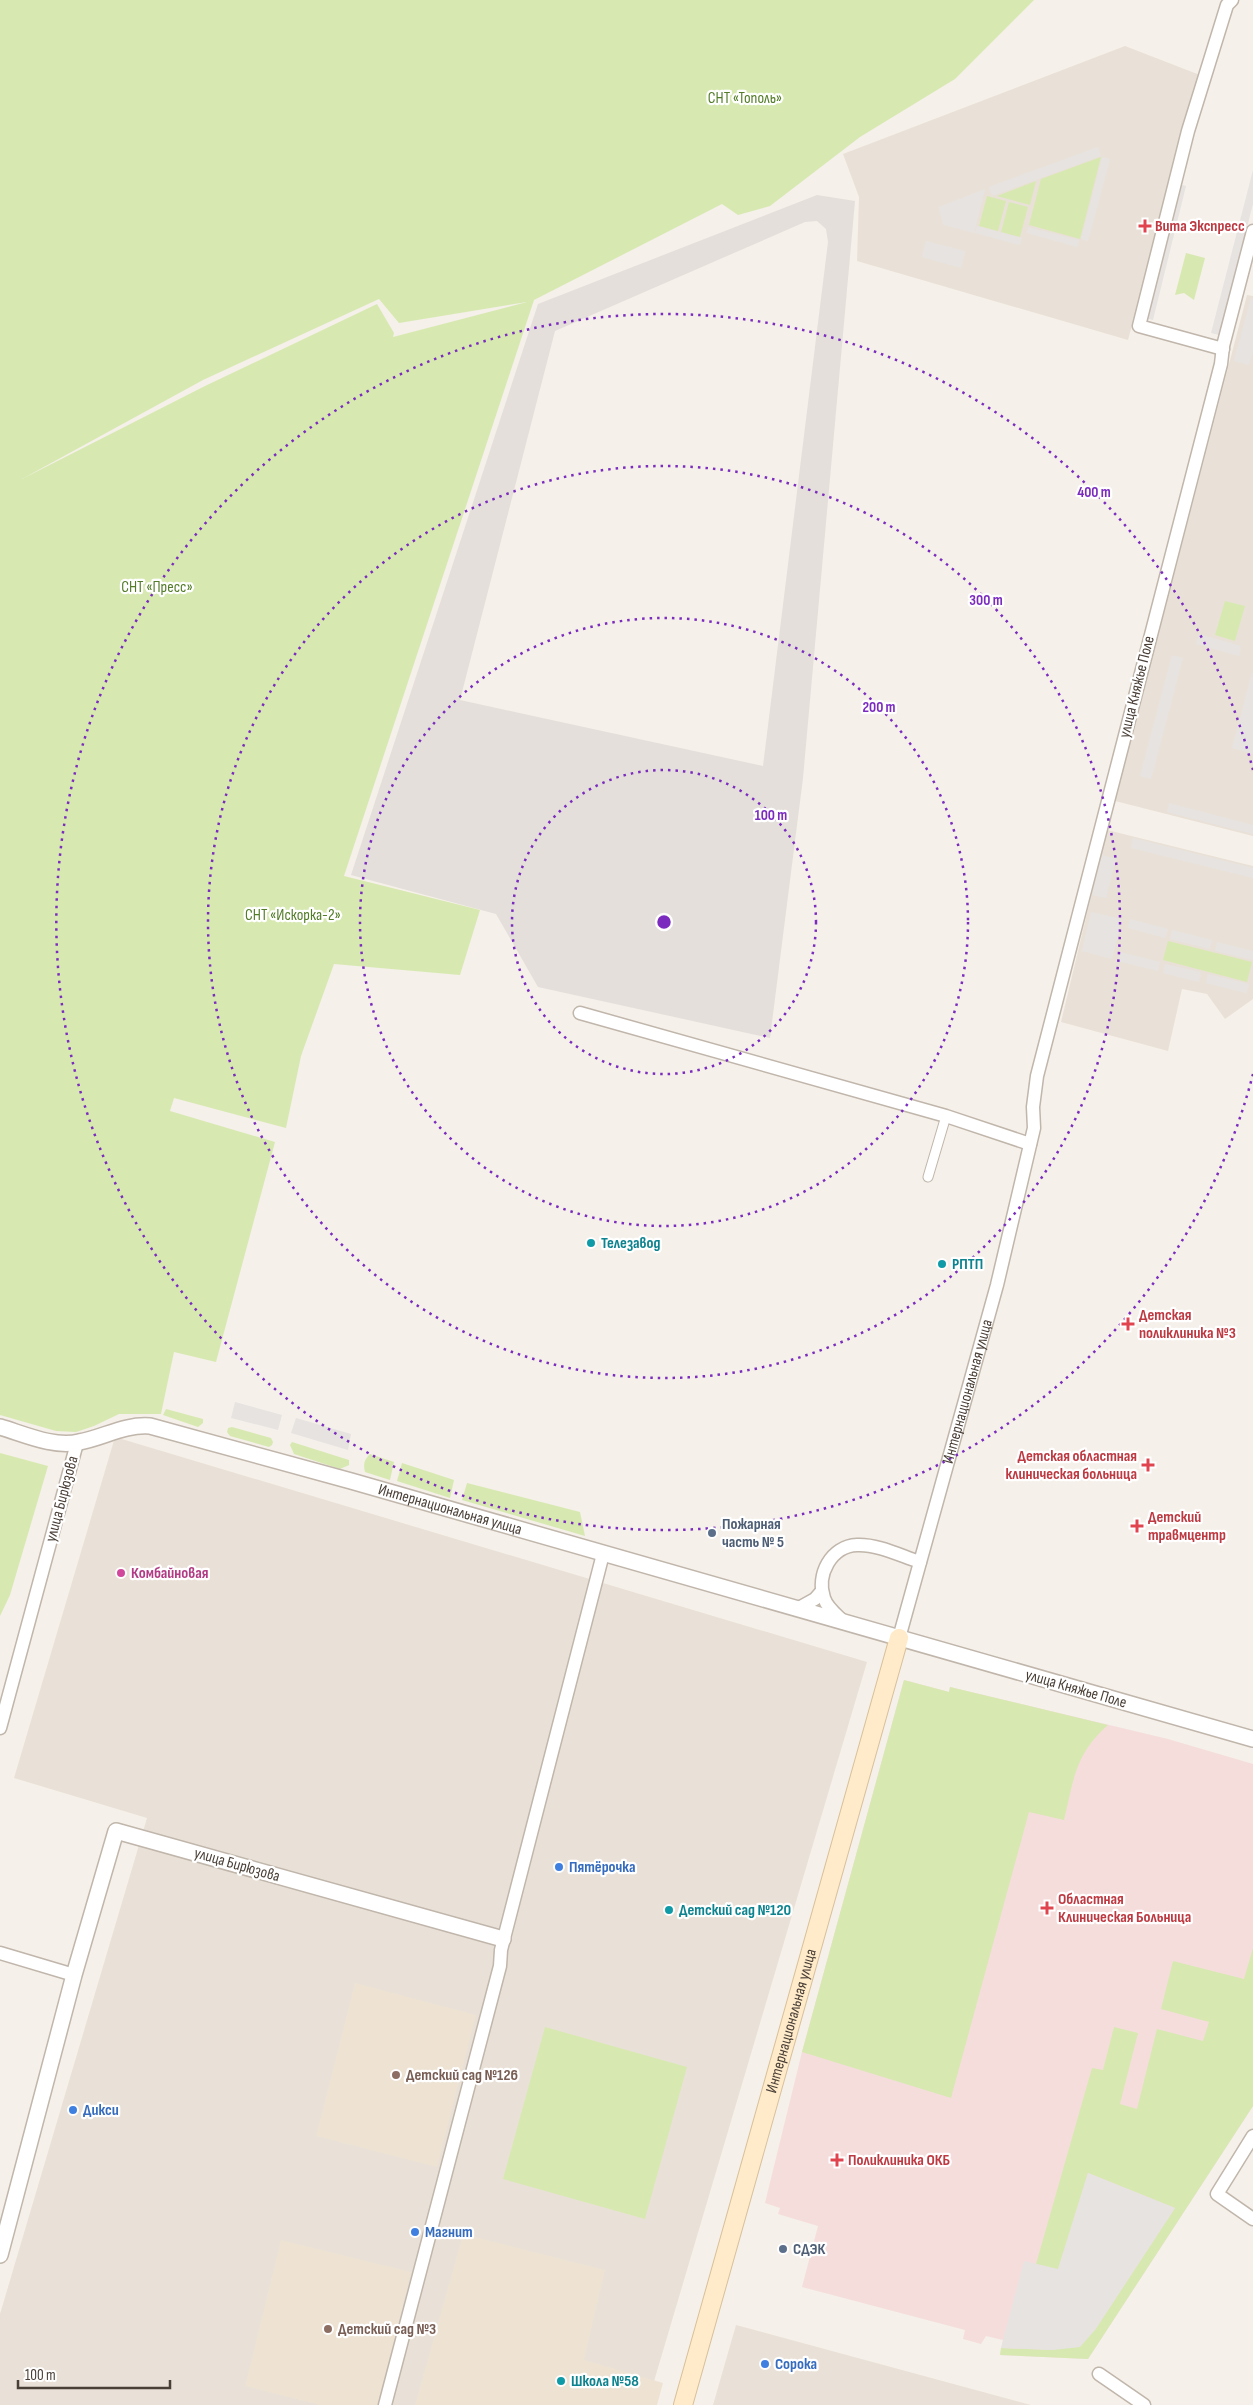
<svg xmlns="http://www.w3.org/2000/svg" width="1253" height="2405" font-family="'Sofia Sans Condensed',sans-serif">
  <style>
    .residential { fill: #e9e1d7 }
    .industrial { fill: #e4dfda; fill-rule: evenodd }
    .education { fill: #eee3d3 }
    .medical { fill: #f5dddc }
    .green { fill: #d7e9b1; fill-rule: evenodd }
    .parking { fill: #e6e3e1 }
    .lines { fill: none; stroke-linecap: round; stroke-linejoin: round }
    .pedestrian-casing { stroke: #c0b6ab; stroke-width: 11 }
    .minor-casing { stroke: #c0b6ab; stroke-width: 15 }
    .tertiary-casing { stroke: #c0b6ab; stroke-width: 18 }
    .secondary-casing { stroke: #d8c09a; stroke-width: 20 }
    .pedestrian { stroke: #fff; stroke-width: 9 }
    .minor { stroke: #fff; stroke-width: 12 }
    .tertiary { stroke: #fff; stroke-width: 15 }
    .secondary { stroke: #ffebc9; stroke-width: 18 }
    .ring { fill: none; stroke: #7b2cbf; stroke-width: 2.5; stroke-dasharray: 2.5 5 }
    .health-dot { fill: #e0444e; stroke: #fff; stroke-width: 2 }
    .culture-dot { fill: #0f9aa8; stroke: #fff; stroke-width: 2 }
    .service-dot { fill: #5c6f8a; stroke: #fff; stroke-width: 2 }
    .hotel-dot { fill: #d1479c; stroke: #fff; stroke-width: 2 }
    .shop-dot { fill: #3f7fe0; stroke: #fff; stroke-width: 2 }
    .education-dot { fill: #8d6e63; stroke: #fff; stroke-width: 2 }
    .labels { text-anchor: middle; dominant-baseline: central; stroke-width: 4.5; stroke-linejoin: round; paint-order: stroke }
    .park-label { font-size: 16px; fill: #537c28; stroke: #fff }
    .health-label { font-size: 16px; font-weight: bold; fill: #be3a42; stroke: #fff; text-anchor: start }
    .street-label { font-size: 16px; fill: #493f37; stroke: #fff }
    .culture-label { font-size: 16px; font-weight: bold; fill: #0d838f; stroke: #fff; text-anchor: start }
    .service-label { font-size: 16px; font-weight: bold; fill: #4e5e75; stroke: #fff; text-anchor: start }
    .hotel-label { font-size: 16px; font-weight: bold; fill: #b23c85; stroke: #fff; text-anchor: start }
    .shop-label { font-size: 16px; font-weight: bold; fill: #366cbe; stroke: #fff; text-anchor: start }
    .education-label { font-size: 16px; font-weight: bold; fill: #785e54; stroke: #fff; text-anchor: start }
    .centre { fill: #7b2cbf; stroke: #fff; stroke-width: 2.5 }
    .ring-label { font-size: 15px; text-anchor: middle; font-weight: bold; fill: #7b2cbf; stroke: #fff; stroke-width: 4.5; stroke-linejoin: round; paint-order: stroke }
  </style>
  <rect width="100%" height="100%" fill="#f5f0e9"/>
  <path class="residential" d="M1125,46L1200,75L1128,340L857,261L859,197L843,154Z
    M1247,295L1253,296V836L1115,801Z
    M1107,830L1253,866V999L1225,1019L1207,994L1182,989L1168,1051L1061,1022Z
    M115,1437L867,1662L647,2405H0V2314L147,1818L14,1778Z
    M736,2325L1031,2405H713Z"/>
  <path class="industrial" d="M817,195L855,201L803,778L770,1038L538,987L496,914L351,875L538,304ZM817,221L826,229L828,242L763,766L460,700L555,331L805,222Z"/>
  <path class="education" d="M355,1983L476,2015L437,2167L316,2136Z
    M463,2234L605,2270L584,2360L663,2383L657,2405H415Z
    M281,2240L411,2272L378,2405H320L245,2386Z"/>
  <path class="medical" d="M904,1680L949,1692L950,1687L1168,1739L1253,1764V2106L1088,2359L1000,2355L1003,2340L986,2336L981,2344L963,2339L965,2330L802,2287L818,2226L778,2214L780,2208L765,2203L802,2052Z"/>
  <path class="green" d="M0,0H1034L955,79L860,137L770,206L738,215L722,204L534,300L344,876L480,910L460,975L334,964L301,1056L286,1128L174,1098L170,1111L275,1142L216,1362L174,1352L161,1414H119L94,1426L76,1432L56,1431L0,1415ZM379,299L399,323L527,302L393,337L394,333L377,304L205,386L22,479L203,380Z
    M1101,157L1080,239L1029,225L1041,179Z
    M1036,181L1030,205L997,196Z
    M987,196L1006,201L998,231L979,226Z
    M1009,202L1028,207L1020,237L1001,232Z
    M1186,253L1205,258L1194,300L1184,293L1175,295Z
    M1225,601L1245,606L1235,641L1215,635Z
    M1168,941L1252,962L1247,982L1163,960Z
    M166,1409L203,1419V1423L198,1427L163,1415Z
    M232,1427L271,1438L273,1442L272,1445L269,1447L230,1436L227,1432L228,1428Z
    M292,1442L349,1460V1465L340,1469L294,1454L290,1445Z
    M0,1453L48,1466L10,1595L0,1616Z
    M370,1454L394,1462L390,1480L365,1472C363,1464 364,1460 370,1454Z
    M402,1463L454,1480L450,1498L397,1481Z
    M467,1483L580,1512L585,1536L462,1500Z
    M904,1680L949,1692L950,1687L1108,1725C1075,1754 1074,1779 1064,1820L1029,1812L951,2098L802,2052Z
    M1253,1948V2106L1088,2359L1000,2355L1001,2348L1053,2350L1095,2330L1175,2208L1088,2173L1058,2270L1036,2264L1092,2068L1103,2070L1114,2027L1138,2033L1120,2104L1137,2109L1157,2029L1203,2041L1209,2022L1161,2009L1173,1961L1244,1979Z
    M545,2027L687,2067L645,2219L503,2179Z"/>
  <path class="parking" d="M1098,147L1101,156L992,196L989,187Z
    M1102,157L1110,159L1088,241L1081,239Z
    M1253,170V204L1219,335L1211,333Z
    M1178,184L1186,186L1153,320L1145,318Z
    M985,189L974,233L943,225L939,207Z
    M977,226L1022,238L1020,245L975,233Z
    M1028,227L1079,240L1077,247L1027,233Z
    M926,241L965,251L961,268L922,257Z
    M1251,298L1253,299V352L1249,365L1234,361Z
    M1199,634L1241,646L1239,656L1196,644Z
    M1172,655L1183,658L1151,779L1140,776Z
    M1252,673L1253,674V754L1232,748Z
    M1169,803L1253,825V834L1167,812Z
    M1133,838L1253,868V878L1131,848Z
    M1102,855L1116,859L1106,898L1092,895Z
    M1091,912L1122,919L1112,959L1082,951Z
    M1130,919L1168,929L1165,938L1128,928Z
    M1172,930L1212,940L1210,949L1170,939Z
    M1217,942L1253,951V960L1215,951Z
    M1120,952L1160,962L1158,971L1117,961Z
    M1165,964L1201,972L1199,982L1163,973Z
    M1208,974L1249,984L1246,993L1206,983Z
    M235,1402L282,1415L278,1430L231,1418Z
    M296,1418L351,1434L348,1450L291,1433Z
    M1088,2173L1175,2208L1095,2330L1080,2347L1053,2350L1001,2348L1024,2261L1058,2269Z"/>
  <g class="lines">
    <g class="pedestrian-casing">
      <path id="pedestrian" d="M928,1177L946,1116"/>
    </g>
    <g class="minor-casing">
      <g id="minor">
        <path d="M1223,349L1139,326L1188,131L1227,5L1232,0"/>
        <path d="M580,1013L946,1116L1030,1144"/>
        <path d="M797,1609L815,1599L822,1591"/>
        <path d="M844,1622C837,1615 827,1608 824,1598C816,1575 831,1546 857,1545C878,1544 901,1556 920,1562"/>
        <path id="s1" d="M899,1638L997,1285L1034,1128L1033,1107L1037,1076L1221,364L1223,346L1253,231"/>
        <path d="M0,1728L77,1443"/>
        <path d="M0,1953L74,1975"/>
        <path d="M1253,2136L1217,2194L1253,2219"/>
        <path d="M1099,2374L1144,2405"/>
        <path d="M385,2405L500,1966L501,1950L603,1554"/>
      </g>
    </g>
    <g class="tertiary-casing">
      <g id="tertiary">
        <path id="s2" d="M0,1427C24,1434 54,1448 79,1442C103,1438 124,1424 150,1426L351,1481L1253,1739"/>
        <path d="M0,2255L74,1975L116,1831L503,1939"/>
      </g>
    </g>
    <g class="secondary-casing">
      <g id="secondary">
        <path id="s3" d="M683,2405L899,1638"/>
      </g>
    </g>
    <use href="#pedestrian" class="pedestrian"/>
    <use href="#minor" class="minor"/>
    <use href="#tertiary" class="tertiary"/>
    <use href="#secondary" class="secondary"/>
  </g>
  <g class="ring">
    <circle cx="664" cy="922" r="152"/>
    <circle cx="664" cy="922" r="304"/>
    <circle cx="664" cy="922" r="456"/>
    <path d="M1253 1074A608 608 0 1 1 1253 770"/>
  </g>
  <g class="health-dot">
    <path d="M1142.5 218.5h5v5h5v5h-5v5h-5v-5h-5v-5h5z"/>
    <path d="M1125.5 1316.5h5v5h5v5h-5v5h-5v-5h-5v-5h5z"/>
    <path d="M1145.5 1457.5h5v5h5v5h-5v5h-5v-5h-5v-5h5z"/>
    <path d="M1134.5 1518.5h5v5h5v5h-5v5h-5v-5h-5v-5h5z"/>
    <path d="M1044.5 1900.5h5v5h5v5h-5v5h-5v-5h-5v-5h5z"/>
    <path d="M834.5 2152.5h5v5h5v5h-5v5h-5v-5h-5v-5h5z"/>
  </g>
  <g class="culture-dot">
    <circle cx="591" cy="1243" r="5"/>
    <circle cx="942" cy="1264" r="5"/>
    <circle cx="669" cy="1910" r="5"/>
    <circle cx="561" cy="2381" r="5"/>
  </g>
  <g class="service-dot">
    <circle cx="712" cy="1533" r="5"/>
    <circle cx="783" cy="2249" r="5"/>
  </g>
  <circle class="hotel-dot" cx="121" cy="1573" r="5"/>
  <g class="shop-dot">
    <circle cx="559" cy="1867" r="5"/>
    <circle cx="73" cy="2110" r="5"/>
    <circle cx="415" cy="2232" r="5"/>
    <circle cx="765" cy="2364" r="5"/>
  </g>
  <g class="education-dot">
    <circle cx="396" cy="2075" r="5"/>
    <circle cx="328" cy="2329" r="5"/>
  </g>
  <g class="labels">
    <g class="park-label">
      <text x="745" y="98">СНТ «Тополь»</text>
      <text x="157" y="587">СНТ «Пресс»</text>
      <text x="293" y="915">СНТ «Искорка-2»</text>
    </g>
    <g class="health-label">
      <text x="1155" y="226">Вита Экспресс</text>
      <text x="1139" y="1315">Детская<tspan x="1139" dy="18">поликлиника №3</tspan></text>
      <text x="1137" y="1456" text-anchor="end">Детская областная<tspan x="1137" dy="18">клиническая больница</tspan></text>
      <text x="1148" y="1517">Детский<tspan x="1148" dy="18">травмцентр</tspan></text>
      <text x="1058" y="1899">Областная<tspan x="1058" dy="18">Клиническая Больница</tspan></text>
      <text x="848" y="2160">Поликлиника ОКБ</text>
    </g>
    <g class="street-label">
      <text transform="translate(1137 687) rotate(-76)">улица Княжье Поле</text>
      <text stroke="none"><textPath href="#s1" startOffset="256">Интернациональная улица</textPath></text>
      <text transform="translate(62 1499) rotate(-75)">улица Бирюзова</text>
      <text stroke="none"><textPath href="#s2" startOffset="466">Интернациональная улица</textPath></text>
      <text transform="translate(1076 1689) rotate(16)">улица Княжье Поле</text>
      <text transform="translate(237 1865) rotate(16)">улица Бирюзова</text>
      <text stroke="none"><textPath href="#s3" startOffset="399">Интернациональная улица</textPath></text>
    </g>
    <g class="culture-label">
      <text x="601" y="1243">Телезавод</text>
      <text x="952" y="1264">РПТП</text>
      <text x="679" y="1910">Детский сад №120</text>
      <text x="571" y="2381">Школа №58</text>
    </g>
    <g class="service-label">
      <text x="722" y="1524">Пожарная<tspan x="722" dy="18">часть № 5</tspan></text>
      <text x="793" y="2249">СДЭК</text>
    </g>
    <g class="hotel-label">
      <text x="131" y="1573">Комбайновая</text>
    </g>
    <g class="shop-label">
      <text x="569" y="1867">Пятёрочка</text>
      <text x="83" y="2110">Дикси</text>
      <text x="425" y="2232">Магнит</text>
      <text x="775" y="2364">Сорока</text>
    </g>
    <g class="education-label">
      <text x="406" y="2075">Детский сад №126</text>
      <text x="338" y="2329">Детский сад №3</text>
    </g>
  </g>
  <circle cx="664" cy="922" r="8" class="centre"/>
  <g class="ring-label">
    <text x="1094" y="497">400 m</text>
    <text x="986" y="605">300 m</text>
    <text x="879" y="712">200 m</text>
    <text x="771" y="820">100 m</text>
  </g>
  <path d="M18 2380v8h152v-8" fill="none" stroke="#493f37" stroke-width="2.5"/>
  <text x="25" y="2380" font-size="15" fill="#493f37" stroke="#ffffff" stroke-width="4" paint-order="stroke">100 m</text>
</svg>
